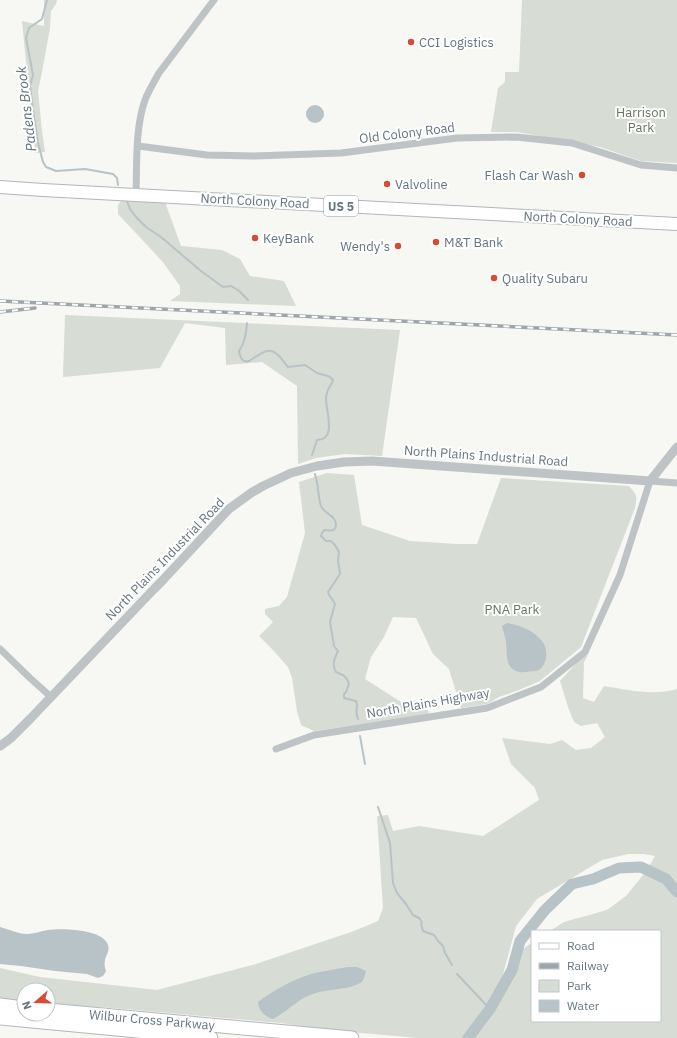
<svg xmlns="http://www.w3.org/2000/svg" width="677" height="1038" font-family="'IBM Plex Sans',sans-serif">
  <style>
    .green { fill: #d7dcd4; fill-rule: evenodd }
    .water { fill: #b7c3c6 }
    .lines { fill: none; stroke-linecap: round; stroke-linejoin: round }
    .stream { stroke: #b7c3c6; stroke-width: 2 }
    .river { stroke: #b7c3c6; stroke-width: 11 }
    .primary-casing { stroke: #b0b6b9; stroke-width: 14 }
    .motorway-casing { stroke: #b2b7b9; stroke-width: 15 }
    .minor { stroke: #bec3c6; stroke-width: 7 }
    .tertiary { stroke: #bec3c6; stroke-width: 9 }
    .primary { stroke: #fff; stroke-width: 12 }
    .motorway { stroke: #fff; stroke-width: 13 }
    .rail-casing { stroke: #9ea6aa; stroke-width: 3.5 }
    .rail { stroke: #fff; stroke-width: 2; stroke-dasharray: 6; stroke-linecap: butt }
    .poi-dot { fill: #d74a35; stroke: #fff; stroke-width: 1.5 }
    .labels { text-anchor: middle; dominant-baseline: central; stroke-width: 4; stroke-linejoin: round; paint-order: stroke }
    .shield { fill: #fff; stroke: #929ea4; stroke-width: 1 }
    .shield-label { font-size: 12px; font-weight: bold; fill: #64757d }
    .poi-label { font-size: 13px; fill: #64757d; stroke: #fff; text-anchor: start }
    .park-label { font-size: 13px; fill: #687663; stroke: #fff }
    .street-label { font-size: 13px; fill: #64757d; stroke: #fff }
    .water-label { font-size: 14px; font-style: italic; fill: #5f7478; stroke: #fff }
  </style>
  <rect width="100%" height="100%" fill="#f7f7f4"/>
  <path class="green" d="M44,0H57L56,4L51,11L50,28L42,72L38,91L42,131L45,152L35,153L22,21L44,26Z
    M522,0H677V163L641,161L600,147L517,132H491L498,88L505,82V72H519Z
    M122,200L165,202L181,246L222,250L240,259L250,276L284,281L296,306L170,301L180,294V286L162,261L118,214V205Z
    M65,315L400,330L382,456L345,454L316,458L298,464L297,386L262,362L226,365L225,328L185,323L160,368L63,377Z
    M327,473L354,475L362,525L410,541L457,544H477L501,478L629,486C638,496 637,496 635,508L581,647L540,681L519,690L499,697L487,704L461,708L449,669L433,654L416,618L393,617L384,637L371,657L365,679L401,702L425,701L429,713L420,716L314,731L301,725L297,711L292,678L288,667L273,650L259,636L273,622L265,614V609L279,606L287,597L305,533L299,482Z
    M588,655L584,662L583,698L594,702L604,686C628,690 653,696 677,689V1038H418L329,1030L280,1023L113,1008L48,1004V990H24V1002L0,999V968L40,977L157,990L256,964L354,931L378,921L383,908L377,816L388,815L393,831L419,826L483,836L539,800L535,788L511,764L502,738L550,744L562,740L576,750L591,748L605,737L597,723L581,726L574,722L568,707L560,681L581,658ZM628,854H644L655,856L647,870L626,896L607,910L564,922L550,931H660V1021H532V943C524,947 516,955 511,963C506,971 506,984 499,989L516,926L537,899L602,860Z"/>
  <path class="water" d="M306 114a9 9 0 1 1 18 0a9 9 0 1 1-18 0Z
    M507,623C520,625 533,630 542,641C548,648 548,663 540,669C537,672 530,671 525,672C519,673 513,671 509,665C506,657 507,649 506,641C505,636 503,631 502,626Z
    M0,927C8,929 18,934 27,934C34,934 41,931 48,930C62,928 103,929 108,945C111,954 101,957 106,971L103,976L98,978L87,974L55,971L21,966L0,964Z
    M348,967H357L366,971L364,978L362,982C358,984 354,986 350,987C337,990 322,990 310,995C296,1001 286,1012 273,1019C264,1016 259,1011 258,1002C274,990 292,980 311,974C323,971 336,969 348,967Z"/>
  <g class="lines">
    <path class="stream" d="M47,0L42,19L29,28L26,38L33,75L30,86L34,118L38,143L43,162L46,167L56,171L85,169L113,174L117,178L118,185
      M127,201L130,209L136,217L146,227L161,237L201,271L223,287L231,286L238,290L248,300
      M247,323C246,333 245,343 239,351C240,357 242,363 249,361C254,358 262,352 267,351C276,349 283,361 288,367L305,365L317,373L328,376L330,377L333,380C332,384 331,384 329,388C327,391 327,394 326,397C325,409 338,440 317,440L312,455
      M315,474C316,479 318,484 318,490C319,495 319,501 321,506C324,514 336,515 336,525C335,533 329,530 324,530L322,533L321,536L326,541H331L335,545L339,552L338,561L340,574L328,592C329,597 333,599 335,604L330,622L334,646L338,651C335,658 331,664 336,672C344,675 347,677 349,684L346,692L344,694V698L356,701C359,708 354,710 358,719
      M360,736L365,764
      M378,807L390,843L393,883L397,893L406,904L413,915L419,918L422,922L421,924L423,931L434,935L438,941L443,946L445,953L452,965
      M457,974L490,1009"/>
    <path class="river" d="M468,1038L490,1009L512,970L520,941L545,910L572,884L593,879L619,868L641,867L666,879L677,892"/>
    <g class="primary-casing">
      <path id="primary" d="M0,187L43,190L677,224"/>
    </g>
    <g class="motorway-casing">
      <path id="motorway" d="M0,1005L24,1008
        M48,1010L352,1038
        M0,1018L211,1038"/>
    </g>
    <path class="minor" d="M138,146L207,155L254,156L341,153L457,138L516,137L572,143L641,165L677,168
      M136,195C137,165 135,128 145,100C149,90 154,82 159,73L214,0
      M0,649L30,678L51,697
      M276,749L314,735L487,708L541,687L585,652L620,575L650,481L677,483"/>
    <path class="tertiary" d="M0,746L11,738L31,718L154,589L162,581L229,509L251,493L263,486L291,473L317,466L344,462L372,461L650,481L677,447"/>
    <use href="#primary" class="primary"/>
    <use href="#motorway" class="motorway"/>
    <g class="rail-casing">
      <path id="rail" d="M0,301L677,335
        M0,312L35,308"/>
    </g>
    <use href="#rail" class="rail"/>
  </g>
  <g class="poi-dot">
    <circle cx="411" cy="42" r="4"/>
    <circle cx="582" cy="175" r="4"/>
    <circle cx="387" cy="184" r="4"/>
    <circle cx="255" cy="238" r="4"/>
    <circle cx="436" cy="242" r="4"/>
    <circle cx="398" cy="246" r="4"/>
    <circle cx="494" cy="278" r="4"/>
  </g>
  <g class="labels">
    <rect class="shield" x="324" y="196" width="34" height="20" rx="3"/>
    <g class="shield-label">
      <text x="341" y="206">US 5</text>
    </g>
    <g class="poi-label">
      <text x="419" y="42">CCI Logistics</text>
      <text x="574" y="175" text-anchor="end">Flash Car Wash</text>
      <text x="395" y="184">Valvoline</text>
      <text x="263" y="238">KeyBank</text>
      <text x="444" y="242">M&amp;T Bank</text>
      <text x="390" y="246" text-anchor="end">Wendy's</text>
      <text x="502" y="278">Quality Subaru</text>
    </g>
    <g class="park-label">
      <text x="641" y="112">Harrison<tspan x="641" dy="15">Park</tspan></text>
      <text x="512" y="609">PNA Park</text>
    </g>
    <g class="street-label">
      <text transform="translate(407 133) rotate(-7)">Old Colony Road</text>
      <text transform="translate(255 201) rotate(3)">North Colony Road</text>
      <text transform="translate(578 219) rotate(3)">North Colony Road</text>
      <text transform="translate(486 456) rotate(4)">North Plains Industrial Road</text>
      <text transform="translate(165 559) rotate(-46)">North Plains Industrial Road</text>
      <text transform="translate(428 703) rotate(-10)">North Plains Highway</text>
      <text transform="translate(152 1020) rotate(5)">Wilbur Cross Parkway</text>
    </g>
    <g class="water-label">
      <text transform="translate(26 109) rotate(-97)">Padens Brook</text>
    </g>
  </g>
  <rect x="531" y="930" width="130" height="92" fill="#ffffff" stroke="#c1c8cb"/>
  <rect x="539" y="943" width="20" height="6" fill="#ffffff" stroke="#c1c8cb"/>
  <text x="567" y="950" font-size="12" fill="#64757d">Road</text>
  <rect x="539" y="963" width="20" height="6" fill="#9ea6aa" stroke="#c1c8cb"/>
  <text x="567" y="970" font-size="12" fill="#64757d">Railway</text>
  <rect x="539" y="980" width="20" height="12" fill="#d7dcd4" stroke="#c1c8cb"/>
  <text x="567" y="990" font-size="12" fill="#64757d">Park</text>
  <rect x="539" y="1000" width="20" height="12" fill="#b7c3c6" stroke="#c1c8cb"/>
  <text x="567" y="1010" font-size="12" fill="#64757d">Water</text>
  <g transform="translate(36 1002) rotate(250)"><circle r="19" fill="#ffffff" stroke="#c1c8cb"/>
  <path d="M0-3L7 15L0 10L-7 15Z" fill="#d74a35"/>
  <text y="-6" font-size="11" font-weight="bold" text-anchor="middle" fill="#64757d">N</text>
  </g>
</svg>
